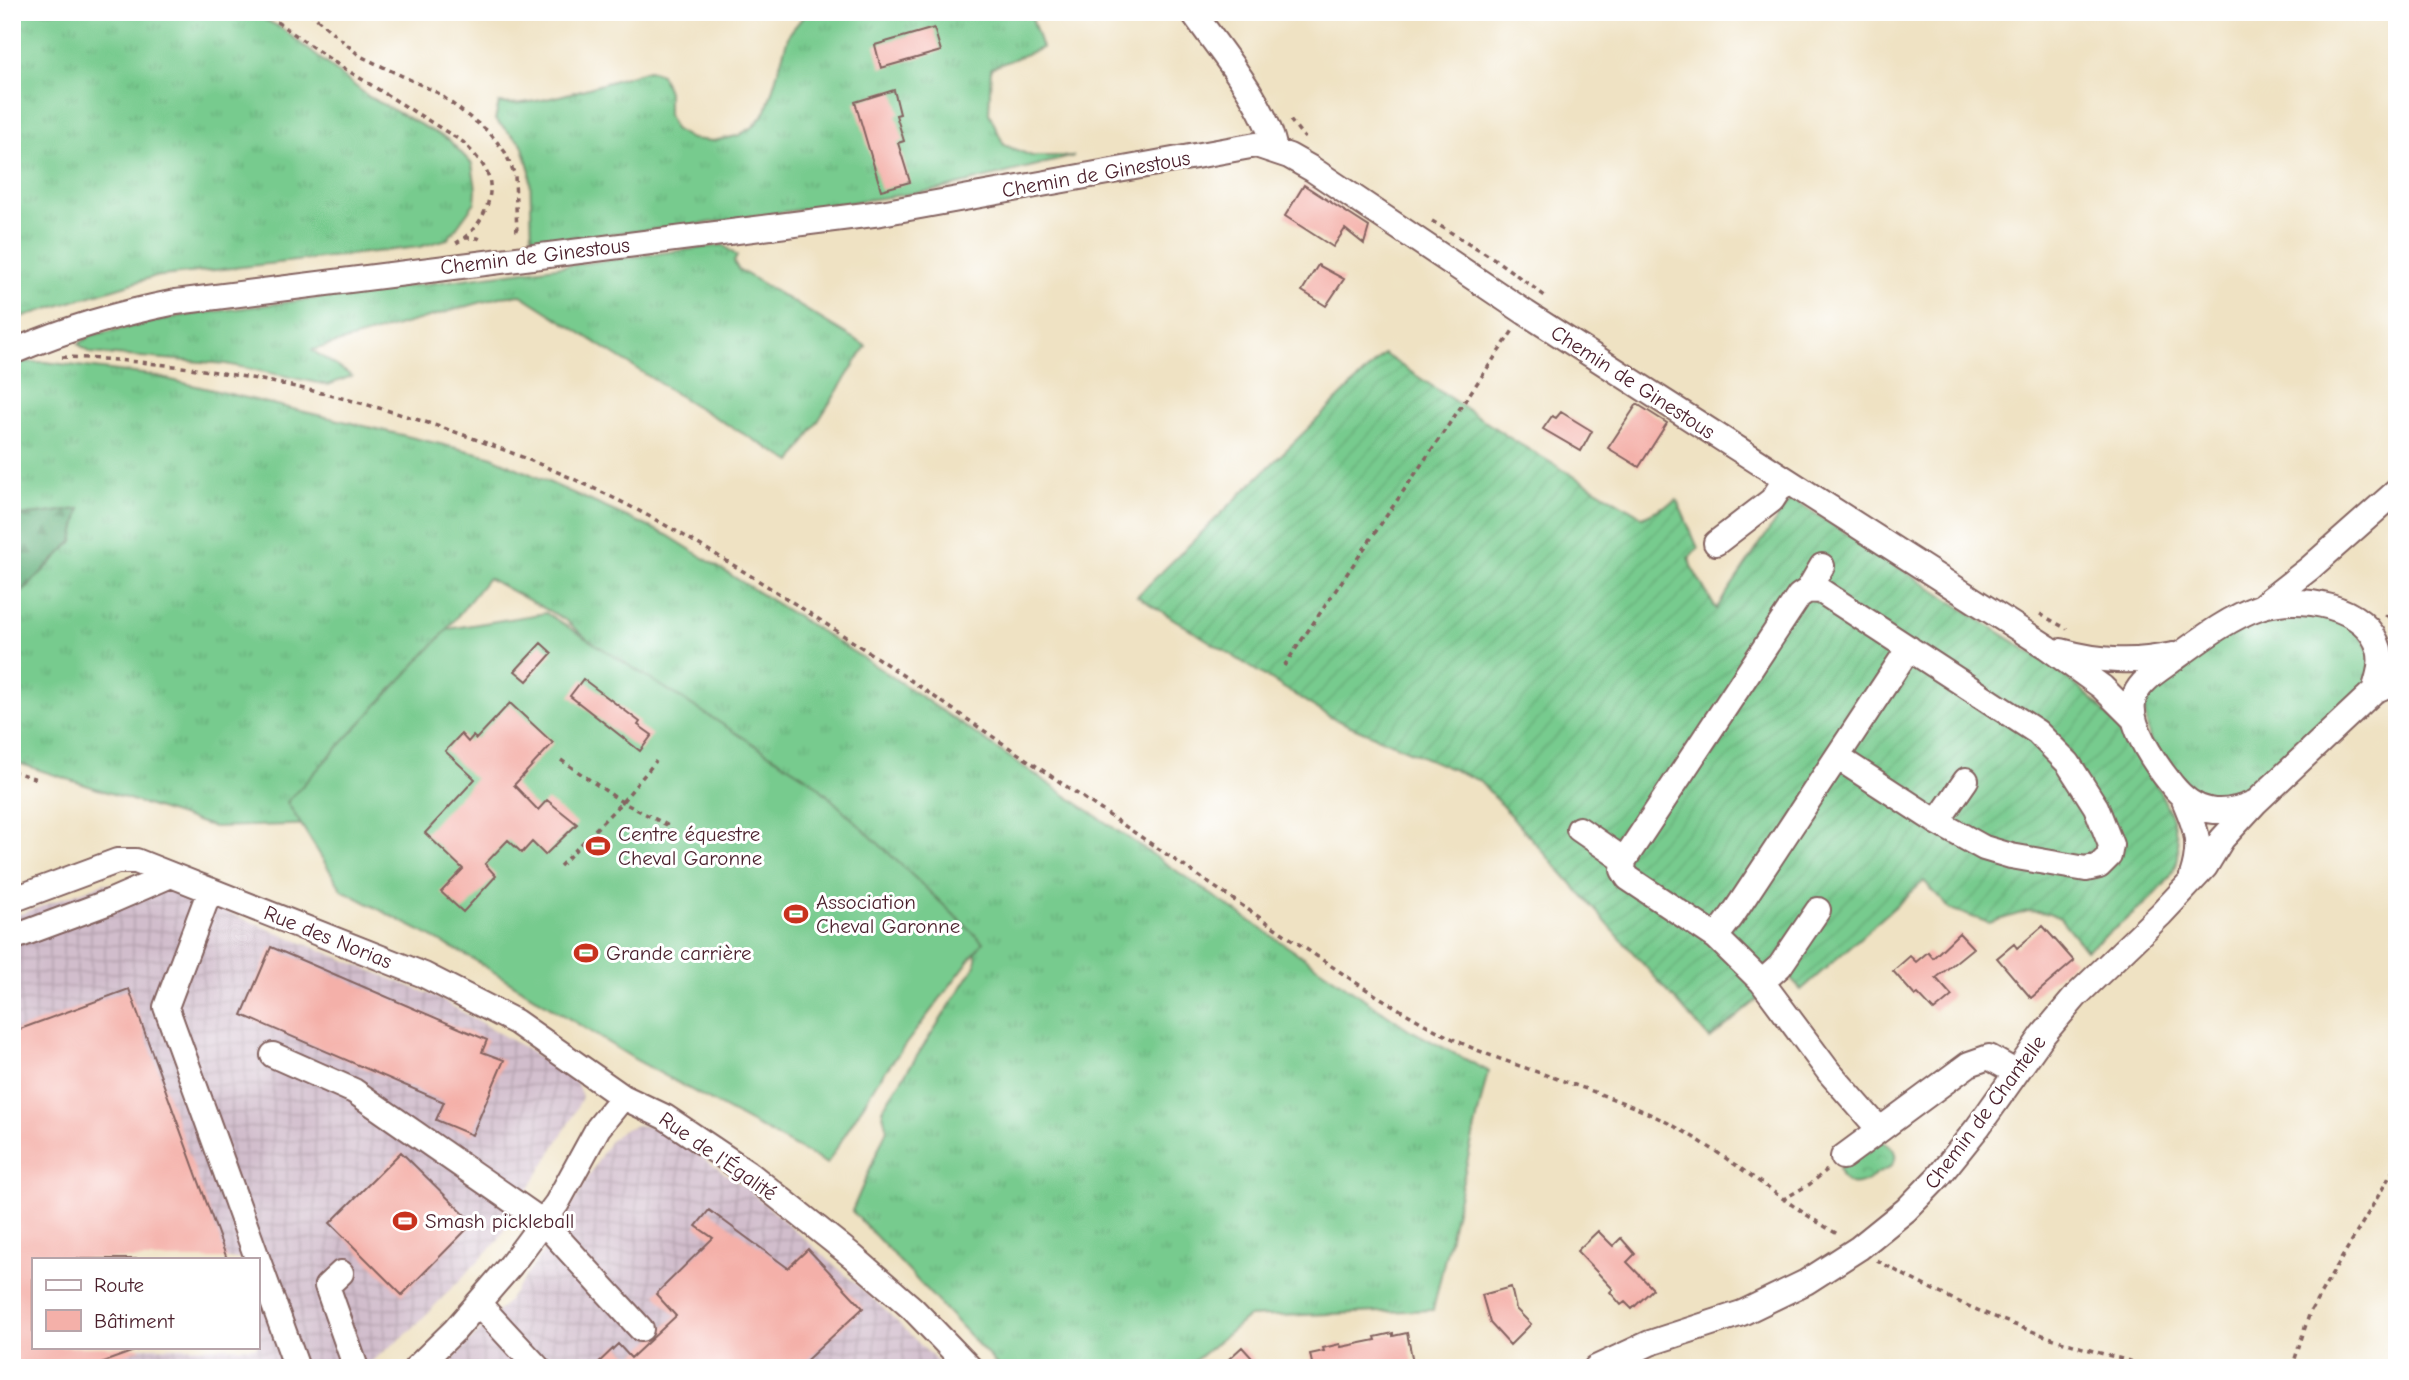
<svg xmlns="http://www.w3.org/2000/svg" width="2409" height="1380" font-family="'Comic Neue',sans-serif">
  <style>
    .industrial { fill: url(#industrial-grid); fill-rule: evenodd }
    .grass { fill: url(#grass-tufts); stroke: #60755c; stroke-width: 2 }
    .forest { fill: url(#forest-firs); stroke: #566752; stroke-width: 2 }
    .park { fill: url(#park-crowns); stroke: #60755c; stroke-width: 2 }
    .garden { fill: url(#garden-furrows); stroke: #60755c; stroke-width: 2 }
    .pitch { fill: #77cb8e; stroke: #60755c; stroke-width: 2 }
    .building { fill: #f4b0a9 }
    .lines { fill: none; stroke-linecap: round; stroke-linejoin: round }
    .minor-casing { stroke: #846360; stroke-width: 28 }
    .path { stroke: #846360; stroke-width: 3.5; stroke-dasharray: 5 5; stroke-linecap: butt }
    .minor { stroke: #fff; stroke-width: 24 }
    .labels { text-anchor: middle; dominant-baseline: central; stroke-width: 6; stroke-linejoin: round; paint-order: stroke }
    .street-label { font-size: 21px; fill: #4a1f2b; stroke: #fff }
    .poi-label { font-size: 21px; fill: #4a1f2b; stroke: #fff; text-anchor: start }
  </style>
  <defs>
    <pattern id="industrial-grid" width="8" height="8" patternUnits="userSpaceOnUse" patternTransform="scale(1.75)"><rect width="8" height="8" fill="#d1bdcc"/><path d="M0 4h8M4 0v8" fill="none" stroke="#b5a2af"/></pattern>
    <pattern id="grass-tufts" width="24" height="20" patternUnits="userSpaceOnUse" patternTransform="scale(1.75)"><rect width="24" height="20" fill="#77cb8e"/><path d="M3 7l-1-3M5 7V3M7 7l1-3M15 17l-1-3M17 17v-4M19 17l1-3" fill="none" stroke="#68ae7b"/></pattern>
    <pattern id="forest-firs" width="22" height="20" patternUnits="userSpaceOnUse" patternTransform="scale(1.75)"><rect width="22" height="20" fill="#61af79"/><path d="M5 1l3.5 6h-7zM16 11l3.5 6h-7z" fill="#528e63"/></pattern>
    <pattern id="park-crowns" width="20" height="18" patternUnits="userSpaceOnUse" patternTransform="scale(1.75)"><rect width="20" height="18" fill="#77cb8e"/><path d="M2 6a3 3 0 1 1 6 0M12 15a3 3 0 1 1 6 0" fill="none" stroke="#68ae7b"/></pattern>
    <pattern id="garden-furrows" width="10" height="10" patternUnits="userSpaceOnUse" patternTransform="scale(1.75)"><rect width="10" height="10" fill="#77cb8e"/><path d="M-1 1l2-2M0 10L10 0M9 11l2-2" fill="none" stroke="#68ae7b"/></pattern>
  </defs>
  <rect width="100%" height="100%" fill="#fff"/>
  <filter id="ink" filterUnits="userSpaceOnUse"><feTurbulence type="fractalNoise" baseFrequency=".0143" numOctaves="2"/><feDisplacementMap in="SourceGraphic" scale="14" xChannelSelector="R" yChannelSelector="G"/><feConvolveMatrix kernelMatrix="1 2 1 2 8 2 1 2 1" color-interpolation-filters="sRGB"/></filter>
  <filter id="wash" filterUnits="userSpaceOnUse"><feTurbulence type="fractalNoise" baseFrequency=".00686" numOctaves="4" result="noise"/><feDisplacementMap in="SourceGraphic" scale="28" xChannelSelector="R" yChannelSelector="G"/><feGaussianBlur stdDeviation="1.57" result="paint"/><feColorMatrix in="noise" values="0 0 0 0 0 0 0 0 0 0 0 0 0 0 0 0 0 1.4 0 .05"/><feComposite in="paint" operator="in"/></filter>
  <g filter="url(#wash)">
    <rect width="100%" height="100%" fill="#efe2c3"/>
    <path class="industrial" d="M104,883L178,892L436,997L523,1047L576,1081L582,1097L572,1118L497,1242L408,1333L363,1368H12V917ZM33,1259H257V1347H33Z
      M637,1125L660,1128L749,1190L881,1306L944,1368H444L507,1302L549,1244L609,1142L622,1130Z"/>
    <path class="grass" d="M12,12H249L280,27L369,97L449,140L472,164L476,189L475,202L448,239L419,247L153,277L12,320Z
      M807,12H1030L1042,48L991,68L989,113L1004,145L1032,156H1074L937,190L686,226L532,242L530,171L522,144L495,120L499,103C532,109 613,80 649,70L661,74L668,92V115L674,129L691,139L713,141L737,136L753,127L766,111L789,34Z
      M723,245L737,256L734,262L738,269L866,346L792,462L692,404L521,295L500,297L312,350L352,376L328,385L226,364L91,353L78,344L92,335L181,316Z
      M12,362H45L150,375L490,456L667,535L882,670L1410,1030L1488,1071L1433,1310L1248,1317L1186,1368H1000L852,1211L887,1129L882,1110L976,965V943L682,721L564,619L488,578L448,628L438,659L326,824L214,827L12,761Z
      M2299,610L2354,626L2371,652L2369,682L2256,794L2224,804L2189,794L2150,741L2142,698L2235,625Z"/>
    <path class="forest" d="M80,509L73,541L12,602V519L20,516Z"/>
    <path class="park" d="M1879,1140C1890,1143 1901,1153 1892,1165C1889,1169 1881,1172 1877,1174C1862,1185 1845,1193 1839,1168Z"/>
    <path class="garden" d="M1384,354L1513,440L1643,517L1677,500L1698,548L1689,558L1691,566L1716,609L1791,498C1852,537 1913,577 1974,616C2013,642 2056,666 2091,698C2123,729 2184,811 2178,858C2173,891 2111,930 2086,950L2060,918L2049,913L2028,911L1989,923L1950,909L1924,881L1801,990L1787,975L1710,1039L1480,781L1332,718L1137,596Z"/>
    <path class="pitch" d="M546,613L812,781L983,942L877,1082L827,1164L636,1060L468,956L342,890L287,802L448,629Z"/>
    <g id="blocks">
      <path class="building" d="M934,28L941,51L881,68L875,45Z
        M894,90L900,114L896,115L904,141L898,143L910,182L881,190L855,102Z
        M1304,185L1369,227L1364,244L1345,229L1333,247L1285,216Z
        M1318,265L1344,279L1326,306L1302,291Z
        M1637,404L1667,423L1639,467L1608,448Z
        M1561,412L1592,431L1581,451L1543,429L1552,416L1556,418Z
        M541,643L552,653L527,681L515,671Z
        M583,679L640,722L638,725L652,735L640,751L570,696Z
        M510,703L553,743L514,785L538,810L547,800L577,824L545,855L532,842L522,853L508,840L485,864L496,876L463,912L441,892L463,869L425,833L475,779L445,751L461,734L468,742L473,736L476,739Z
        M2043,926L2074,961L2031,998L1997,958L2014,944L2017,948Z
        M1959,933L1973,948L1936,978L1952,996L1934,1011L1918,994L1915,996L1893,971L1910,956L1916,962L1928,952L1933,958Z
        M271,947L487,1040L482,1052L504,1060L472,1135L436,1120L444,1102L242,1015Z
        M129,989L227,1259H33V1347H139L140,1349L87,1368H12V1032Z
        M401,1152L473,1223L402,1295L330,1223Z
        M709,1210L788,1268L808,1249L863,1308L798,1368H593L618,1344L631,1358L676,1316L656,1294L713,1238L696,1226Z
        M1598,1231L1613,1246L1621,1238L1635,1254L1627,1262L1653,1289L1632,1309L1625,1302L1621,1305L1610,1292L1613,1289L1577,1251Z
        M1511,1287L1516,1309L1531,1324L1510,1345L1490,1323L1482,1295Z
        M1393,1333V1336L1407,1333L1413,1362L1380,1368H1313L1310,1354L1324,1351L1323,1348L1340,1344L1341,1347L1376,1340L1375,1337Z
        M1242,1347L1261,1368H1219Z"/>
    </g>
  </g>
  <g filter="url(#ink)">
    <use href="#blocks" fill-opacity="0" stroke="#846360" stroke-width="2"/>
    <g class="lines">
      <g class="minor-casing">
        <path id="minor" d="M1193,12C1219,50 1268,106 1275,151
          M12,352C69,328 116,314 176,302L881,213L1256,145L1289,156L1312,169L1526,313L2047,647L2102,687L2132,717
          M1716,543L1772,500L1785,480
          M1808,590L1822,566
          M2264,604L2310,568L2397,491
          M2061,651C2100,662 2134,663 2173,655
          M2374,691C2378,678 2383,663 2379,649C2367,605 2299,594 2260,607C2230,617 2200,640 2174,659C2161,669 2142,679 2135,695C2124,721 2156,765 2172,785C2196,815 2222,817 2256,802L2374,691L2397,681
          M1837,757L1937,822L1984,848L2011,856L2086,869L2099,866L2109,856L2111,845L2096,807L2068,763L2037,732L1821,591L1808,590L1799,596L1624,860L1623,870L1628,878L1716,937L1762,982L1829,1072L1879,1129
          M2184,800C2197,830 2202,845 2192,876
          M1937,822L1966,780
          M1579,829L1624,860
          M210,890L166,1007L297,1368
          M12,900L117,861H136L424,975L516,1022L623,1097
          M1716,937L1732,916L1909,648
          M12,938L109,902L171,875
          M1762,982L1780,966L1818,910
          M273,1055L354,1091L543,1222L641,1329
          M1843,1157L1969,1064L1989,1057L2015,1072
          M341,1273L327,1286L356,1368
          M478,1303L538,1368
          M416,1368L455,1330L511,1265L557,1203L598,1128L623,1097L665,1117L747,1172L851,1255L913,1309L970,1368
          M1596,1368L1650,1343L1742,1313L1806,1282L1859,1248L1906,1210L1938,1177L1978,1127L2043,1035L2076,996L2161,914L2205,867L2222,839L2256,802"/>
      </g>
      <path class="path" d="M259,12L274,20L334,62L463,142C472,152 485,164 489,178C495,203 477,232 456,243
        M309,12L360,56L438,93L489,132L505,152L515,175L517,236
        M1290,120L1305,138
        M1432,221L1493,258L1545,296
        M465,238H478L483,241
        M62,357C275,364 509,432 693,541C792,599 888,665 983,730C1109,815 1235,901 1361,986C1402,1011 1443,1037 1487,1054C1542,1075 1599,1091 1652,1115C1719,1146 1775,1198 1839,1235
        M2040,614L2067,629
        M2385,615L2397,620
        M1284,666L1514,329
        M561,760L622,802L667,825L672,831
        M12,771L40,780
        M560,866L622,802L656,761
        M1782,1200L1810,1184L1827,1170
        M1877,1260C1965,1311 2060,1345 2158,1368
        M2292,1368L2310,1312L2397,1164"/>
      <use href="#minor" class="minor"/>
    </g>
  </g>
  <defs>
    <g id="stadium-bare" transform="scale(1.89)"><path d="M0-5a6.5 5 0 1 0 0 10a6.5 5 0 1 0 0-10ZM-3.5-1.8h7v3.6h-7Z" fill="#c8321e" stroke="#fff" stroke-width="2.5" paint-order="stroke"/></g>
  </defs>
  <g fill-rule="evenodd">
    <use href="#stadium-bare" x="598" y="846"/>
    <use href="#stadium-bare" x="796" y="914"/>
    <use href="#stadium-bare" x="586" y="953"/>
    <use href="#stadium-bare" x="405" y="1221"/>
  </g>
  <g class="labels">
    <g class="street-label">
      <text transform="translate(1096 174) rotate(-10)">Chemin de Ginestous</text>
      <text transform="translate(535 256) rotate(-7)">Chemin de Ginestous</text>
      <text transform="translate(1633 382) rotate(33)">Chemin de Ginestous</text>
      <text transform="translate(328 937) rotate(22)">Rue des Norias</text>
      <text transform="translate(1985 1112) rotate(-53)">Chemin de Chantelle</text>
      <text transform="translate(718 1156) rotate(35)">Rue de l'Égalité</text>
    </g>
    <g class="poi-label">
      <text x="618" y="834">Centre équestre<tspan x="618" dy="24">Cheval Garonne</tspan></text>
      <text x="816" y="902">Association<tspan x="816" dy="24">Cheval Garonne</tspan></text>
      <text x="606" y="953">Grande carrière</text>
      <text x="425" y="1221">Smash pickleball</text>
    </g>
  </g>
  <rect width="2409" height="1380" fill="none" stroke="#fff" stroke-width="42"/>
  <rect x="32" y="1258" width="228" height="91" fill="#ffffff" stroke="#b7a5aa" stroke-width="2"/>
  <rect x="46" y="1280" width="35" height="10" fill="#ffffff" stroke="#b7a5aa" stroke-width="2"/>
  <text x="94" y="1292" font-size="21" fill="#4a1f2b">Route</text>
  <rect x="46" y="1310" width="35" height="21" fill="#f4b0a9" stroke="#b7a5aa" stroke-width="2"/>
  <text x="94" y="1328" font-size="21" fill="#4a1f2b">Bâtiment</text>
</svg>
